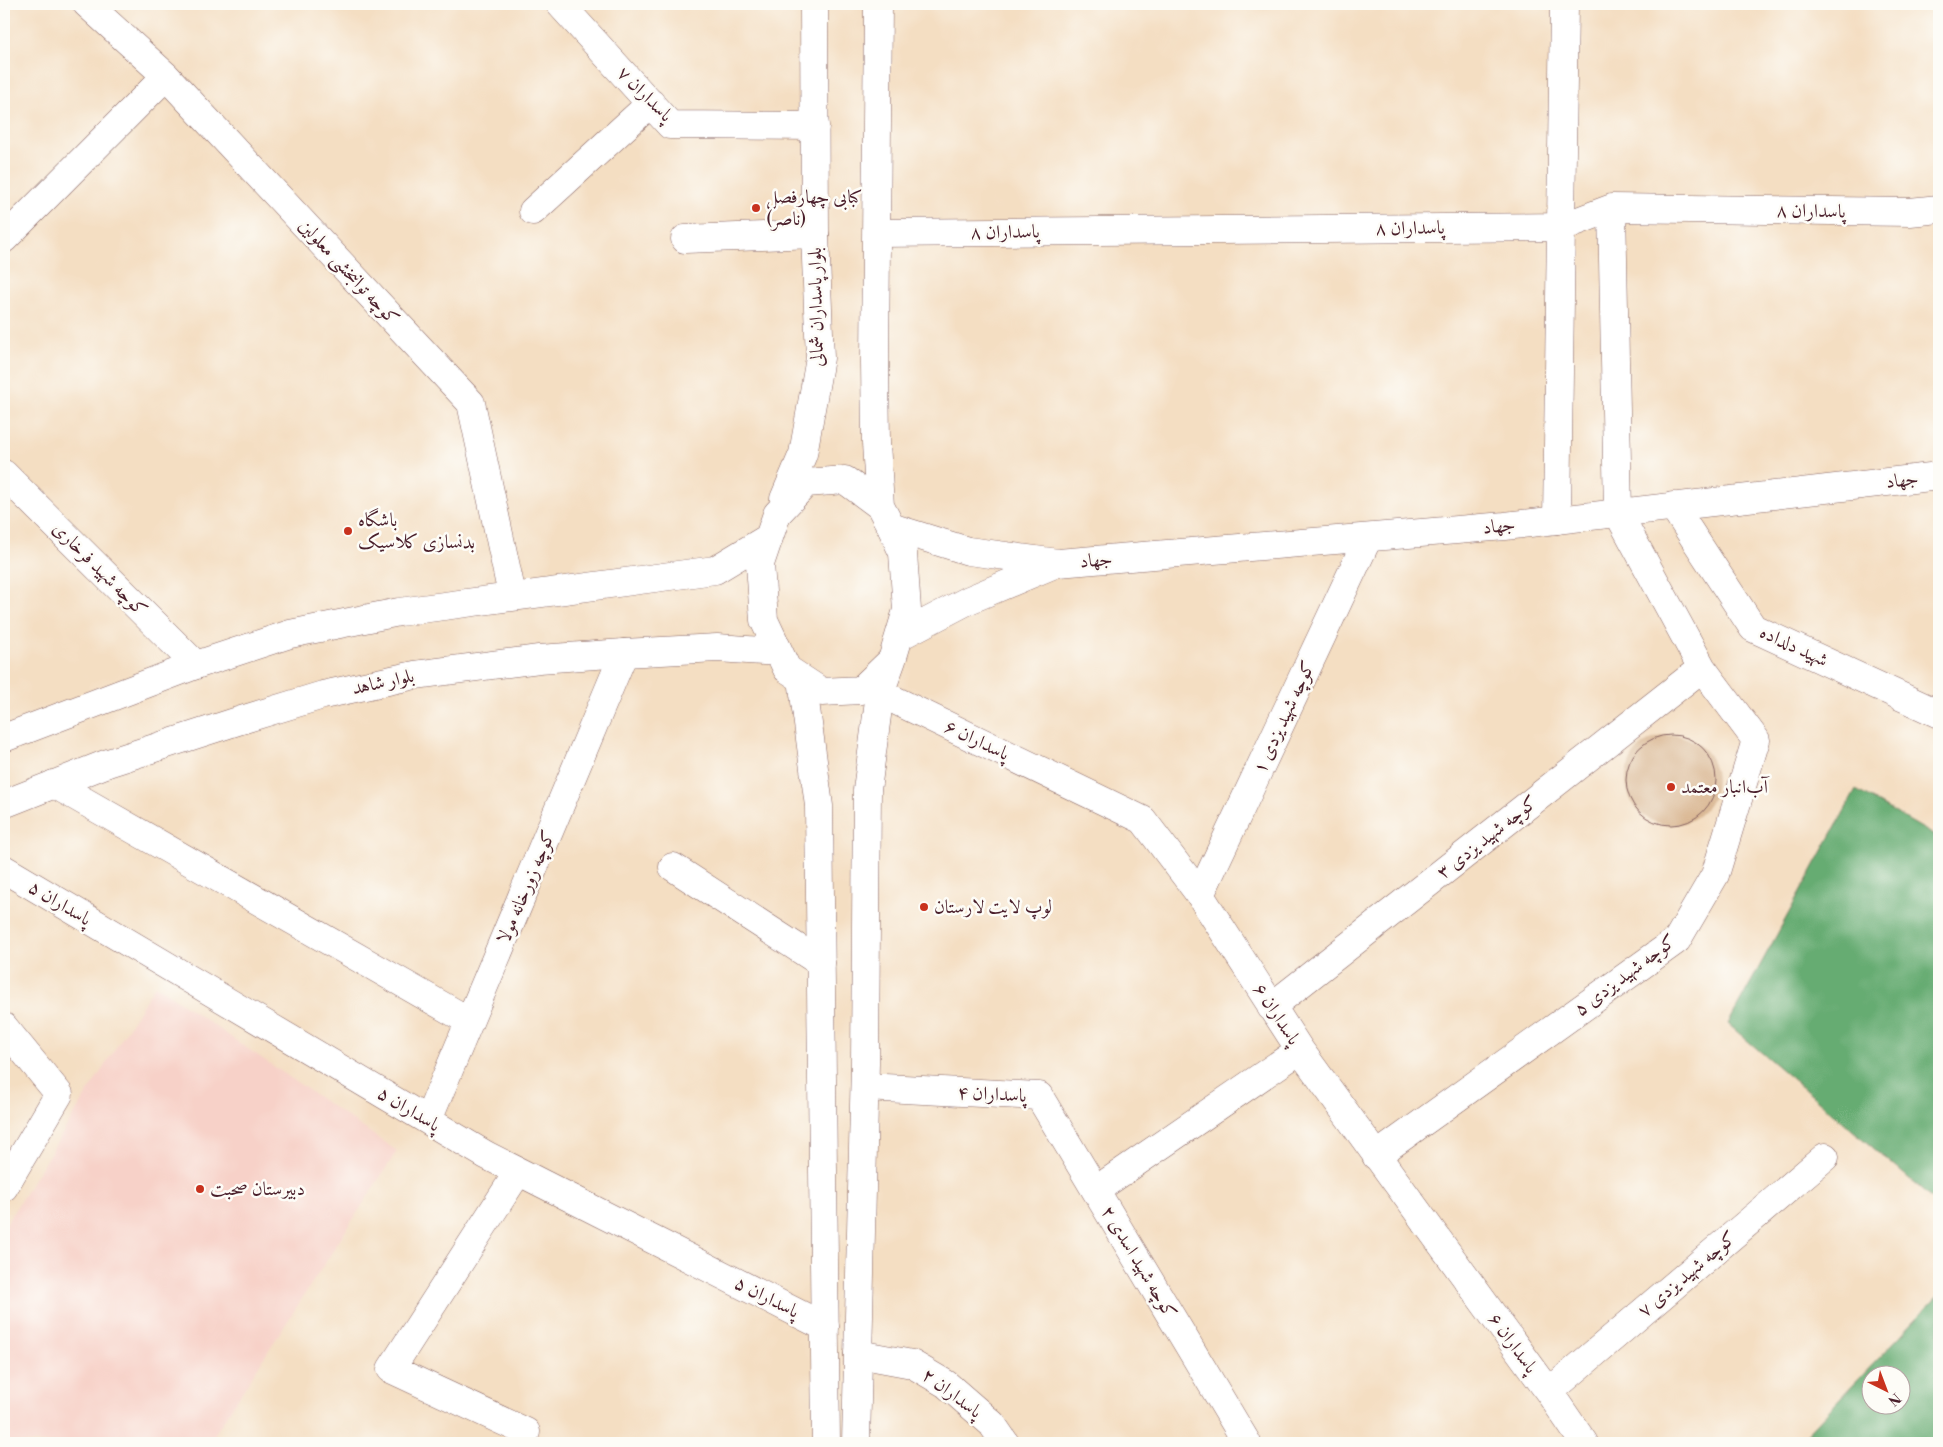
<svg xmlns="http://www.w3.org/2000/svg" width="1943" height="1447" font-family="'Libre Bodoni',Amiri,serif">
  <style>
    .built { fill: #f7d1c8 }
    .forest { fill: #66ac72; stroke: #58664e; fill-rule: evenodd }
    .building { fill: #d8b48e }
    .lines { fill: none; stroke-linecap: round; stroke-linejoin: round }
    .minor-casing { stroke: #866260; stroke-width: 29 }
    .major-casing { stroke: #866260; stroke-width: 29 }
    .minor { stroke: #fff; stroke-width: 28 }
    .major { stroke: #fff; stroke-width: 28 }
    .poi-dot { fill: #c8321e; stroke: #fdfcf7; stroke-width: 2 }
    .labels { text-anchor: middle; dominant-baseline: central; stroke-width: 5; stroke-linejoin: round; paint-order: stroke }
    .street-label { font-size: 19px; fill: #4a1f2b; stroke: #fdfcf7 }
    .poi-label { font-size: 19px; fill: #4a1f2b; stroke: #fdfcf7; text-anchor: start }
  </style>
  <rect width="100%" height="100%" fill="#fdfcf7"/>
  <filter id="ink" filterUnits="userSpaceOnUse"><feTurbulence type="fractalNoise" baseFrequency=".02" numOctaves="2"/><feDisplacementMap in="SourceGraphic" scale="10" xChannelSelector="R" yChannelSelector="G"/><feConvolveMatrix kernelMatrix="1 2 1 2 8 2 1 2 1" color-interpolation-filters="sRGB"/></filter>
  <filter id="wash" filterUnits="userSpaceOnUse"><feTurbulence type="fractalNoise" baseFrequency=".0096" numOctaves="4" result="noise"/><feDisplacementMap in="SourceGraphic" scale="20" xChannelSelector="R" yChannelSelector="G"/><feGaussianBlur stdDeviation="1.12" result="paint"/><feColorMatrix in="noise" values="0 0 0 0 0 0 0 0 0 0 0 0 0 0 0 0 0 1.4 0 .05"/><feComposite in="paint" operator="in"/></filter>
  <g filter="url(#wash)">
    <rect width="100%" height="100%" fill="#f4dec2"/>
    <path class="built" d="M155,985L397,1151L209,1443H4V1227Z"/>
    <path class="forest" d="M1856,790L1939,838V1204L1728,1024Z
      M1939,1295V1443H1798ZM1870,1374H1900V1404H1870Z"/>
    <g id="blocks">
      <path class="building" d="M1626 780a45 45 0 1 1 90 0a45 45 0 1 1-90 0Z"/>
    </g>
  </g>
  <g filter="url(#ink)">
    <use href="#blocks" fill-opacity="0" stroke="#866260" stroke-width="1"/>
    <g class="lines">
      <g class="minor-casing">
        <path id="minor" d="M87,4L166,76L471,403L512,595
          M560,4L670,125L815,126
          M533,211L651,103
          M877,233L1562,227L1612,208L1910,212L1939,209
          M4,239L166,76
          M685,239L815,234
          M4,474L196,665
          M1673,506L1753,628L1939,714
          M1557,520L1564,4
          M880,693L1143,820L1200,895L1300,1050L1549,1392L1584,1443
          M54,784L469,1021
          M673,867L821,963
          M4,869L486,1155L825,1327
          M1200,895L1368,538
          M1271,1007L1702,668
          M4,1027L59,1094L4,1187
          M865,1087L1039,1096L1247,1443
          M428,1120L624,653
          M1376,1156L1677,940L1715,875L1756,740L1702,668L1618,513L1612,208
          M518,1172L391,1369L526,1432
          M1096,1190L1300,1050
          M858,1354L912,1364L946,1384L992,1424L1005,1443
          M1549,1392L1825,1157"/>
      </g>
      <g class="major-casing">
        <path id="major" d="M878,4L875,363L876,443L880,506
          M845,480L880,506L891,527L903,553L907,610L892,660L861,690L822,692L787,669L764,620L760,564L777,514L806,483Z
          M784,499L803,454L820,358L815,234L814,4
          M891,527L968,551L1058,563L1505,526L1939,476
          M900,636L969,600L1057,563
          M802,679L819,806L826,1443
          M4,738L196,665L290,634L399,612L715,570L768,538
          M4,804L108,763L238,721L323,695L415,675L539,659L624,653L717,648L779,652
          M856,1443L865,1063L867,790L880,693L892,660"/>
      </g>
      <use href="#minor" class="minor"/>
      <use href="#major" class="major"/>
    </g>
  </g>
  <g class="poi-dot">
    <circle cx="756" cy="208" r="5"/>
    <circle cx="348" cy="531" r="5"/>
    <circle cx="1671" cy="787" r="5"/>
    <circle cx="924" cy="907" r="5"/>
    <circle cx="200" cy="1189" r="5"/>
  </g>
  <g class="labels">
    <g class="street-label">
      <text transform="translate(645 94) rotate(45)">پاسداران ۷</text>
      <text transform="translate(1811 211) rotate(1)">پاسداران ۸</text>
      <text transform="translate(1410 228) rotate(-1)">پاسداران ۸</text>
      <text transform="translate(1005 232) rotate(-1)">پاسداران ۸</text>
      <text transform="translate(349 272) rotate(47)">کوچه توانبخشی معلولین</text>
      <text transform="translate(816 307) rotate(-91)">بلوار پاسداران شمالی</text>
      <text transform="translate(1902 480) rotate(-7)">جهاد</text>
      <text transform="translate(1499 526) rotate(-6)">جهاد</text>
      <text transform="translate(1096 560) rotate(-5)">جهاد</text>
      <text transform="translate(100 569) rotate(45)">کوچه شهید فرخاری</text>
      <text transform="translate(1794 646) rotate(25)">شهید دلداده</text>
      <text transform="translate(383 682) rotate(-12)">بلوار شاهد</text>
      <text transform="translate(1284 717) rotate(-65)">کوچه شهید یزدی ۱</text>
      <text transform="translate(977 740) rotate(26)">پاسداران ۶</text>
      <text transform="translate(1487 837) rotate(-38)">کوچه شهید یزدی ۳</text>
      <text transform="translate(526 887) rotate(-67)">کوچه زورخانه مولا</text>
      <text transform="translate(60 903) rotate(31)">پاسداران ۵</text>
      <text transform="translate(1625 975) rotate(-37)">کوچه شهید یزدی ۵</text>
      <text transform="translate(1277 1014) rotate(57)">پاسداران ۶</text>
      <text transform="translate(992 1094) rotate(3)">پاسداران ۴</text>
      <text transform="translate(409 1109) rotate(31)">پاسداران ۵</text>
      <text transform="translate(1139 1262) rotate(59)">کوچه شهید اسدی ۲</text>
      <text transform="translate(1687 1274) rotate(-40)">کوچه شهید یزدی ۷</text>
      <text transform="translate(767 1297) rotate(27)">پاسداران ۵</text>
      <text transform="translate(1513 1343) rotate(54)">پاسداران ۶</text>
      <text transform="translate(952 1393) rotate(37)">پاسداران ۲</text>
    </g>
    <g class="poi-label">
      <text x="766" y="197">کبابی چهارفصل<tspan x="766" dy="22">(ناصر)</tspan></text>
      <text x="358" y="520">باشگاه<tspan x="358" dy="22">بدنسازی کلاسیک</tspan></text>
      <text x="1681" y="787">آب‌انبار معتمد</text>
      <text x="934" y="907">لوپ لایت لارستان</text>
      <text x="210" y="1189">دبیرستان صحبت</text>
    </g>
  </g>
  <rect width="1943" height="1447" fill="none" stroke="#fdfcf7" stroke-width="20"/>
  <g transform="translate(1886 1390) rotate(138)"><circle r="24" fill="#fdfcf7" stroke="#b5a4a5"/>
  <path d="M0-4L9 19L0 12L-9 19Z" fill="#c8321e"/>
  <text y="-8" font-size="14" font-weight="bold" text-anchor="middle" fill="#4a1f2b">N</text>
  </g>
</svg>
